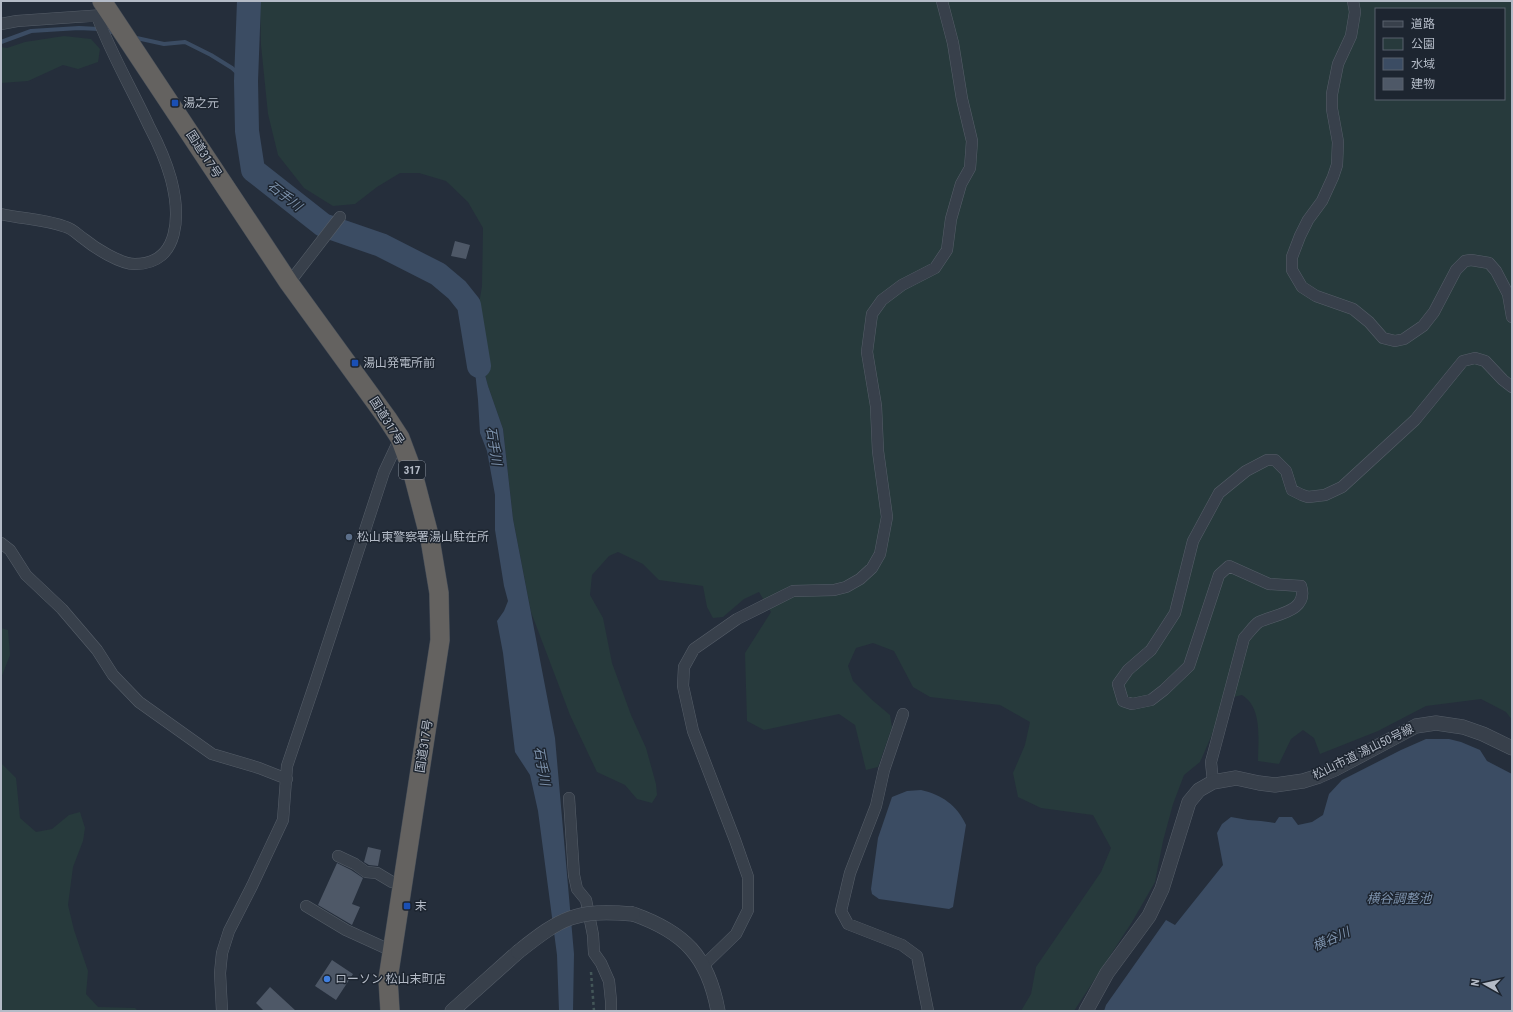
<svg xmlns="http://www.w3.org/2000/svg" width="1513" height="1012" font-family="'Roboto Condensed','Noto Sans JP',sans-serif">
  <style>
    .green { fill: #273a3c; fill-rule: evenodd }
    .water { fill: #3b4c63 }
    .lines { fill: none; stroke-linecap: round; stroke-linejoin: round }
    .stream { stroke: #3b4c63; stroke-width: 4 }
    .river { stroke: #3b4c63; stroke-width: 24 }
    .building { fill: #4e5867 }
    .minor-casing { stroke: #565e69; stroke-width: 12 }
    .tertiary-casing { stroke: #565e69; stroke-width: 15 }
    .trunk-casing { stroke: #434b56; stroke-width: 20 }
    .path { stroke: #445759; stroke-width: 2.5; stroke-dasharray: 3 3; stroke-linecap: butt }
    .minor { stroke: #38404b; stroke-width: 11 }
    .tertiary { stroke: #38404b; stroke-width: 14 }
    .trunk { stroke: #646260; stroke-width: 19 }
    .tertiary-bridge-casing { stroke: #565e69; stroke-width: 15; stroke-linecap: butt }
    .tertiary-bridge { stroke: #38404b; stroke-width: 14 }
    .transit-dot { fill: #1a4fb4; stroke: #1d2530; stroke-width: 1.5 }
    .service-dot { fill: #5c6f8a; stroke: #1d2530; stroke-width: 1.5 }
    .shop-dot { fill: #3f7fe0; stroke: #1d2530; stroke-width: 1.5 }
    .labels { text-anchor: middle; dominant-baseline: central; stroke-width: 3; stroke-linejoin: round; paint-order: stroke }
    .shield { fill: #1d2530; stroke: #878e9a; stroke-width: 1 }
    .shield-label { font-size: 11px; font-weight: bold; fill: #b4bbc7 }
    .poi-label { font-size: 12px; fill: #b4bbc7; stroke: #1d2530; text-anchor: start }
    .street-label { font-size: 12px; fill: #b4bbc7; stroke: #1d2530 }
    .water-label { font-size: 13px; font-style: italic; fill: #7d92ac; stroke: #1d2530 }
  </style>
  <rect width="100%" height="100%" fill="#252e3b"/>
  <path class="green" d="M260,1H1512V720L1506,712L1481,699L1426,706L1378,731L1320,754L1314,738L1303,730L1291,739L1279,764L1258,761C1258,740 1263,708 1242,695L1224,699L1211,737L1200,762L1184,775L1173,804L1163,841L1155,882L1132,922L1074,1011H1021L1031,994L1036,967L1101,872L1111,848L1093,815L1041,808L1018,797L1013,773L1025,745L1030,722L1000,705L930,697L913,687L894,651L873,643L856,648L848,666L853,681L871,699L890,715L892,727L878,767L866,770L855,725L839,714L764,730L747,721L745,653L771,612L759,592L744,599L723,617L713,618L707,607L703,586L659,580L643,564L618,552L609,556L592,575L590,595L603,618L612,663L631,715L646,748L656,784L657,795L652,803L637,799L625,785L597,772L570,715L531,612L513,519L503,429L488,386L474,334L482,286L483,228L468,202L446,181L419,173H400L377,187L355,204L333,206L304,188L278,155L268,114L261,45ZM1376,9H1504V99H1376Z
    M64,36L91,39L100,49L98,62L78,69L63,65L28,81L1,83V47L7,48L25,42Z
    M1,628L8,630L10,655L1,678Z
    M1,763L16,778L20,818L36,832L52,829L69,815L80,812L85,828L83,841L73,867L68,905L74,930L88,971L86,994L98,1007L135,1008L138,1011H1Z"/>
  <path class="water" d="M474,334L488,386L503,429L513,519L555,738L574,954L573,1011H559L557,955L538,811L530,775L515,752L503,653L497,621L504,611L508,601L504,586L495,530V495L487,451L480,433L478,400L474,361Z
    M1426,739H1449L1461,742L1480,750L1487,761L1512,774V1011H1104L1106,1005L1166,920L1175,925L1223,865L1217,833L1222,824L1231,817L1248,820L1261,821L1275,823L1279,817H1292L1298,825L1312,822L1323,815L1329,794L1342,780L1401,750Z
    M921,790C942,795 957,805 966,825L953,907L949,909L879,899L872,894L871,889L878,838L892,797L907,791Z"/>
  <g class="lines">
    <path class="stream" d="M132,37L164,44L185,42L211,55L232,68L246,81
      M1,42L31,31L79,28L99,29L116,33"/>
    <path class="river" d="M249,1L246,81L247,131L253,170L323,225L381,245L438,274L457,290L469,305L479,366"/>
  </g>
  <path class="building" d="M455,241L470,245L466,259L451,256Z
    M368,847L381,850L378,866L369,865L364,862Z
    M337,863L351,870L363,878L352,904L360,907L352,925L318,905Z
    M332,960L353,974L336,1000L315,986Z
    M270,987L296,1011H264L256,1003Z"/>
  <g class="lines">
    <g class="minor-casing">
      <path id="minor" d="M1353,1L1355,12L1351,36L1338,64L1332,94V109L1338,142L1337,165L1333,177L1322,201L1308,220L1300,236L1292,257V270L1302,287L1316,296L1353,309L1369,322L1383,338L1395,341L1404,339L1423,326L1434,312L1456,270L1465,261L1471,260L1489,263L1496,271L1508,294L1512,317
        M1,24L17,21L104,15
        M1,214C23,219 45,219 66,227C73,229 78,235 84,239C95,248 120,264 135,264C181,264 180,213 171,179C166,161 158,143 149,126C132,89 111,54 97,16
        M289,283L340,217
        M1,543L10,550L26,575L62,609L97,650L113,675L139,702L212,754L259,768L287,779
        M903,714L884,770L876,806L850,873L841,911L848,924L902,945L917,956L928,1011
        M1213,782L1211,762L1244,638C1249,633 1254,625 1259,622C1276,614 1309,612 1301,586L1269,584L1229,566L1219,575L1189,666L1164,690L1151,700L1132,704L1123,701L1118,684L1128,670L1151,650L1175,613L1193,541L1219,493L1246,471L1267,460H1275L1286,471L1292,490L1302,495L1308,497L1325,495L1342,487L1415,420L1463,361L1475,358L1485,361L1503,380L1512,387
        M569,798L574,875L577,889L586,900L593,935L594,953L601,963L609,981L611,1001V1011
        M338,856L355,864L366,872L377,873L392,882L403,883
        M306,906L346,930L392,951
        M704,965L736,934L748,910V877L735,840L693,731L683,686L684,667L694,649L737,619L793,591L834,590L846,587L860,579L872,568L880,554L887,517L878,451L876,406L867,352L872,314L882,300L902,285L935,268L947,250L951,219L961,184L970,168L972,141L962,99L953,43L942,1
        M222,1011L220,973L222,953L229,931L252,886L283,820L287,766L315,683L384,472L400,438"/>
    </g>
    <g class="tertiary-casing">
      <path id="tertiary" d="M633,914C684,932 708,956 718,1011
        M452,1011L518,952
        M1086,1011L1107,973L1149,916L1162,889L1189,802L1199,790L1213,782L1236,778L1259,783L1275,785L1303,781L1319,776L1335,769L1416,726L1436,723L1463,727L1483,734L1512,748"/>
    </g>
    <g class="trunk-casing">
      <path id="trunk" d="M102,1L289,283L387,418L400,438L412,470L430,539L439,593L440,640L388,979L390,1011"/>
    </g>
    <path class="path" d="M591,972L594,1011"/>
    <use href="#minor" class="minor"/>
    <use href="#tertiary" class="tertiary"/>
    <use href="#trunk" class="trunk"/>
    <g class="tertiary-bridge-casing">
      <path id="tertiary-bridge" d="M518,952C562,917 576,909 633,914"/>
    </g>
    <use href="#tertiary-bridge" class="tertiary-bridge"/>
  </g>
  <g class="transit-dot">
    <rect x="171" y="99" width="8" height="8" rx="2"/>
    <rect x="351" y="359" width="8" height="8" rx="2"/>
    <rect x="403" y="902" width="8" height="8" rx="2"/>
  </g>
  <circle class="service-dot" cx="349" cy="537" r="4"/>
  <circle class="shop-dot" cx="327" cy="979" r="4"/>
  <g class="labels">
    <rect class="shield" x="399" y="461" width="26" height="18" rx="3"/>
    <g class="shield-label">
      <text x="412" y="470">317</text>
    </g>
    <g class="poi-label">
      <text x="183" y="103">湯之元</text>
      <text x="363" y="363">湯山発電所前</text>
      <text x="357" y="537">松山東警察署湯山駐在所</text>
      <text x="415" y="906">末</text>
      <text x="335" y="979">ローソン 松山末町店</text>
    </g>
    <g class="street-label">
      <text transform="translate(204 154) rotate(57)">国道317号</text>
      <text transform="translate(387 421) rotate(58)">国道317号</text>
      <text transform="translate(424 746) rotate(-81)">国道317号</text>
      <text transform="translate(1363 752) rotate(-26)">松山市道 湯山50号線</text>
    </g>
    <g class="water-label">
      <text transform="translate(285 196) rotate(38)">石手川</text>
      <text transform="translate(494 446) rotate(81)">石手川</text>
      <text transform="translate(542 766) rotate(80)">石手川</text>
      <text x="1399" y="898">横谷調整池</text>
      <text transform="translate(1331 939) rotate(-24)">横谷川</text>
    </g>
  </g>
  <rect width="1513" height="1012" fill="none" stroke="#b4bbc7" stroke-width="4"/>
  <rect x="1375" y="8" width="130" height="92" fill="#1d2530" stroke="#59616c"/>
  <rect x="1383" y="21" width="20" height="6" fill="#38404b" stroke="#59616c"/>
  <text x="1411" y="28" font-size="12" fill="#b4bbc7">道路</text>
  <rect x="1383" y="38" width="20" height="12" fill="#273a3c" stroke="#59616c"/>
  <text x="1411" y="48" font-size="12" fill="#b4bbc7">公園</text>
  <rect x="1383" y="58" width="20" height="12" fill="#3b4c63" stroke="#59616c"/>
  <text x="1411" y="68" font-size="12" fill="#b4bbc7">水域</text>
  <rect x="1383" y="78" width="20" height="12" fill="#4e5867" stroke="#59616c"/>
  <text x="1411" y="88" font-size="12" fill="#b4bbc7">建物</text>
  <g transform="translate(1485 984) rotate(278)" stroke="#1d2530" stroke-width="3" paint-order="stroke">
  <path d="M0-3L7 15L0 10L-7 15Z" fill="#b4bbc7"/>
  <text y="-6" font-size="11" font-weight="bold" text-anchor="middle" fill="#b4bbc7">N</text>
  </g>
</svg>
